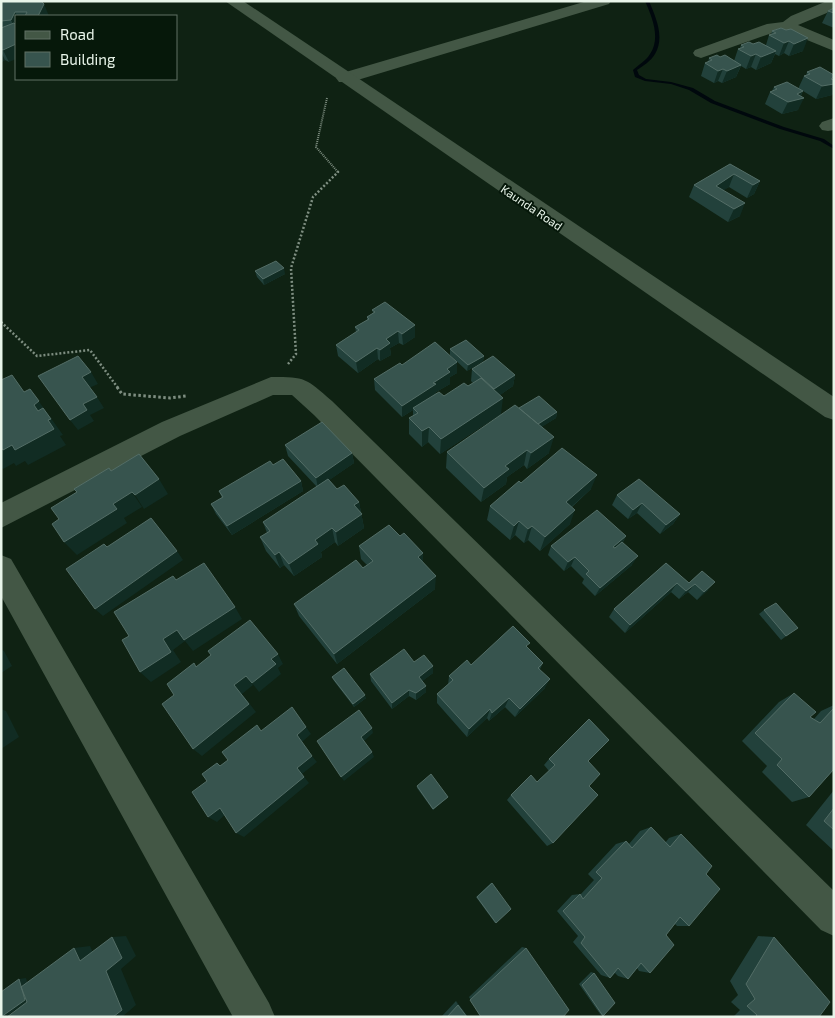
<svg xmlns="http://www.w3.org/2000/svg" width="835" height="1018" font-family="'Exo 2',sans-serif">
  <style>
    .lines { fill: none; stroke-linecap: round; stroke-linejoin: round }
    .stream { fill: #00080d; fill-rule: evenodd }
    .path-far2 { stroke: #7e8e81; stroke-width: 2; stroke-dasharray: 1 1; stroke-linecap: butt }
    .path-far1 { stroke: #7e8e81; stroke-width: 2.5; stroke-dasharray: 2 2; stroke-linecap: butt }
    .path { stroke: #7e8e81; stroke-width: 3; stroke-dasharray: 2.5 2.5; stroke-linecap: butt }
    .minor { fill: #435745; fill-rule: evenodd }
    .secondary { fill: #435745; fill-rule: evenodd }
    .wall { fill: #22413b }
    .shaded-wall { fill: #112c23 }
    .building { fill: #37544e; stroke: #536d66 }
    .labels { text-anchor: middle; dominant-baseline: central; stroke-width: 4; stroke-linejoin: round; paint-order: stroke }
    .far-street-label { font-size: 12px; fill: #e9f5ea; stroke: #06180a }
  </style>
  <rect width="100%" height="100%" fill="#0f2213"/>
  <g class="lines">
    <path class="stream" d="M645,1H649C656,18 665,37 655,54C651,61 643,66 637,70L639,75L646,79L671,82L693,88L715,101L784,127L824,139L834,146V149L820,141L780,129L711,103L689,90L671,84L645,81L635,77L633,70C638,65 646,61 650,54C661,38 652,17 645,1Z"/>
    <path class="path-far2" d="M327,98L316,147L337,171"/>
    <path class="path-far1" d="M1,322L37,356L90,350L118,388
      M288,364L296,354L291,268L313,197L338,172L336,170"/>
    <path class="path" d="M117,387L122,394L170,398L186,396"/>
    <path class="minor" d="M587,1H611L609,4L351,82H339L336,78L339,74Z
      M827,1H834V10L798,25L834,40V51L785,31L775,32L701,58L695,56L693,53L695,50L767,24L783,22L791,16Z
      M834,118V130L828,131L822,130L819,126L822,122Z
      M271,377C307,377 305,378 332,401L834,891V936L821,930L314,415L292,395H273L180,436L1,528V503L162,422Z
      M1,555L11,559L269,1003L275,1017H233L1,596Z"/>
    <path class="secondary" d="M225,1H243L834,397V420L825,417Z"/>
  </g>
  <path class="wall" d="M1,1L49,16H16L9,62L5,60L1,62Z
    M834,8V28L822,23L828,11Z
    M781,28L803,51L789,56L784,53L779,56L775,54L771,63L756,70L751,67L746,69L741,66L736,77L722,83L718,81L714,83L701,76L705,63L708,62L709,58L720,57L734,61L738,49L740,48L741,45L753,44L766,45L769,35H771L772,31Z
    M807,72L833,74L834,72V91L832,95L816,99L803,91L801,96L798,110L782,114L765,104L770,92L772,91L774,87L798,89L804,76H806Z
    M730,164L760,181L754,194L747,198L729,187L723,190L740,216L728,222L689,197L694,185Z
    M255,271L285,274L264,285L257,277Z
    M372,310L415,337L403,345L399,343L390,348L391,355L380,361L378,359L358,373L338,356L336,345L356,332L355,327L367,320V317L373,313Z
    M450,349L484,356L483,361L467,371L450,355Z
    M457,362V373L450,377V384L436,392V393L444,396L468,386L473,383L471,381L472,369L515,375L513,386L500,395L501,414L440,454L428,442L422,447L409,434V418L413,416V410L402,417L375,390L374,379L402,365Z
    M519,408L557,412L556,418L541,427L549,453L527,469L524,465L507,477L506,484L481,502L446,468L447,452Z
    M285,445L352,453L354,463L329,480L337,489L359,502L364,528L338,546L335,542L321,552L322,557L294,576L284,565L280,568L266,551L260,537L267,533L263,522L317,487L288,456Z
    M273,465L301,481L303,491L232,535L216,514L211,504L222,498L219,491Z
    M521,483L591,489L572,507L570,524L540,551L528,540L524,543L515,535L510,540L487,520L490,506Z
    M617,495L680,514L673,524L660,534L637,513L628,519L612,505Z
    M626,536L623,542L632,565L595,596L582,583L584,579L571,566L564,571L548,555L551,546Z
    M359,546L423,562L435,589L337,664L299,616L294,604L367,565L361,559Z
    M666,563L689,583L702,571L708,590L697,600L688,592L679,599L671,592L625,633L609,617L614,609Z
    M764,610L793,631L781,640L759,614Z
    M528,648L543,663L540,669L545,688L515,717L505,707L489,721L487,718L467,737L437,703V694L448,685L449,676L471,665Z
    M433,673L422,681L426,692L416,700L409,696L392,709L371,681L370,674Z
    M332,677L366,698L354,707L334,681Z
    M794,693L810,717L814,719L821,711L834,705V769L809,797L792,802L762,772L767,766L742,741L779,702Z
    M549,759L588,761L589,786L553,843L547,846L507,800L511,795L537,782L549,771L544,765Z
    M417,786L447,798L433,810L417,788Z
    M834,790V851L806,825Z
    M651,827L665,843L669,838L681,834L706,874L689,926H677L675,924L666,935L650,973L639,971L637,968L628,979L618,976L615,973L610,978L601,975L573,942L578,936L557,911L572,895L580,894V895L594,880L588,874L616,844L626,841L629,844L640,831Z
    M491,883H492L496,923H495L476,897Z
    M758,936L774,937L819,1017H733L740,1010L731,1002L738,995L730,981Z
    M522,947L526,948L481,1017L469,997Z
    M591,972L594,973L603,1016L600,1014L579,984Z
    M456,1001L468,1017H441Z"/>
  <path class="shaded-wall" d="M44,4L49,16H38Z
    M15,12L17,16H16V31L11,20Z
    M808,38L803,51L789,56L794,44Z
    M789,41L784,53L779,56L784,43Z
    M16,44V59L9,62L3,50Z
    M776,51L771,63L756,70L761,57Z
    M1,52L5,60L2,62L1,61Z
    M756,54L751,67L746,69L751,56Z
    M741,65L736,77L722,83L727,71Z
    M723,69L718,81L714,83L718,71Z
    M834,77V91L832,95L816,99L822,86L831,79Z
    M803,91L799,99L804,98L798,110L782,114L788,102L797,94Z
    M734,174L729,187L713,197L716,186Z
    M760,181L754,194L747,198L753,185Z
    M745,203L740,216L728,222L734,209Z
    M284,268L285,274L264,285L263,279Z
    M415,325V337L403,345L402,334Z
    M398,331L399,343L390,348L391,355L380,361V350L386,339Z
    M377,348L378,359L358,373L356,362Z
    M484,356L483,361L467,371L468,365Z
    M457,362V373L450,377V384L436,392V395L413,408V410L402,417V406L433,383L447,369Z
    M91,372L98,384L89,388L82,377Z
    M515,375L513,386L493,400L494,389Z
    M30,389L63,435L60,436L66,445L28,465L25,461L16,466L14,463L3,469L1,467V447L48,420L46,421L34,405Z
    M97,397L104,408L90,415L94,421L78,430L70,420L83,404Z
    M503,398L501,414L440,454L441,439Z
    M557,412L556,418L534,432L535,427Z
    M429,427L428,442L422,447V431Z
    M554,437L549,453L527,469L531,453Z
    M527,450L524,465L507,477L506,484L481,502L484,488L505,466Z
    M352,453L354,463L318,488L316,478Z
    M597,475L591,489L561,516L566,502Z
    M159,479L168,494L144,509L135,495Z
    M301,481L303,491L232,535L227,526Z
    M132,492L142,507L124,518L127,523L77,555L64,542L113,504Z
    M359,502L364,528L338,546L336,532L354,505Z
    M642,503L637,513L628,519L633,510Z
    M575,510L570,524L540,551L545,537Z
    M680,514L673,524L660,534L666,525Z
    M519,521L515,535L510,540L514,526Z
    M532,526L528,540L524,543L528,529Z
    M332,528L335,542L321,552L322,557L294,576L289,564L315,540Z
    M626,536L621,545L609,556L613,547Z
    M177,551L183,560L103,616L95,609Z
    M279,552L284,565L280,568L275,555Z
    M423,553V566L418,557Z
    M638,556L632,565L595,596L600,588Z
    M575,557L571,566L564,571L568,562Z
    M436,576L435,589L337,664L334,654Z
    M715,582L708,590L697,600L704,592Z
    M677,583L671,592L625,633L630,625Z
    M695,584L688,592L679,599L686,591Z
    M235,607L242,619L193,651L185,641L173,650L181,662L151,682L140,672L163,639L177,630Z
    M1,649L4,651L12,666L1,673Z
    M278,654L283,664L278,668L281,674L259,692L252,683L271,659Z
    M433,666V673L419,684V677Z
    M246,676L253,685L242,694L256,712L202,756L193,749L234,685Z
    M550,679L545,688L515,717L520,709Z
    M426,686V692L416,700V693Z
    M409,690V696L392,709V703Z
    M365,695L366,698L354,707L353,704Z
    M509,698L505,707L489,721L492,713Z
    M1,709L6,711L19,737L1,749Z
    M490,709L487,718L467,737L469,729Z
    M306,727L311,734L302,742L297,735Z
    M372,728L373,733L363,742L361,737Z
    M372,752L374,757L344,781L341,777Z
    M312,756L317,762L302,774L309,783L244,837L236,833L297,768Z
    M220,808L228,812L217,822L208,817Z
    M126,936L136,956L121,969L136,1005L122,1017H113L106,971L112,937Z
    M90,946L96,959L80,961L74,948Z
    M26,978L32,998L7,1016L1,1017L19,979Z
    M456,1001L468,1017H467L458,1005Z"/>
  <path class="building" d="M4,1H41L44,4L38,16H25L27,12H15L11,20L1,21V7H2L1,6V2Z
    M834,8V13L828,11Z
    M14,23L16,25V44L3,50L1,49V28Z
    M781,28L786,30L791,29L808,38L794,44L789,41L784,43L769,35L776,33L772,31Z
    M749,42L753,44L759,42L776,51L761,57L756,54L751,56L738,49L744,47L741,45Z
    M717,55L720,57L725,55L741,65L727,71L723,69L718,71L705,63L712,60L709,58Z
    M820,67L834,75V77L831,79L834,80V84L822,86L804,76L810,74L807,72Z
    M787,82L803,91L797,94L804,98L788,102L770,92L777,89L774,87Z
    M730,164L760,181L753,185L734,174L716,186L745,203L734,209L694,185Z
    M276,261L284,268L263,279L255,271Z
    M385,302L415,325L402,334L398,331L386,339L390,343L380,350L377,348L356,362L336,345L359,330L355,327L369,319L367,317L375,312L372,310Z
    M466,340L484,356L468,365L450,349Z
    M435,342L457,362L447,369L450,372L433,383L436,384L402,406L374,379L400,363L402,365Z
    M78,356L91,372L82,377L97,397L83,404L87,410L70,420L38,376Z
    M493,356L515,375L494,389L472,369Z
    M12,375L24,392L30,389L39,401L34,405L38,411L43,408L51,419L48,420L54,429L15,450L12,445L3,450L1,447V380Z
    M481,378L503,398L441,439L429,427L422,431L409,418L418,413L413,408L439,392L444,396L464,383L468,386Z
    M539,396L557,412L538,424L519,408Z
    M515,405L554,437L531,453L527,450L505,466L509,469L484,488L447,452Z
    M322,422L352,453L316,478L285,445Z
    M562,448L597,475L566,502L575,510L545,537L532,526L528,529L519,521L514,526L490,506L519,481L521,483Z
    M139,454L159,479L135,495L132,492L113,504L117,509L64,542L52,524L59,519L51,508L77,492L74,489L109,468L111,471Z
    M283,459L301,481L227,526L211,504L223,497L219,491L270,461L273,465Z
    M328,479L337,489L344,485L359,502L354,505L362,514L336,532L332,528L315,540L318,544L289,564L279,552L275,555L260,537L270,531L263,522Z
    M639,479L680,514L666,525L642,503L633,510L617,495Z
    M597,510L626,536L613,547L615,548L622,542L638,556L600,588L586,574L589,571L575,557L568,562L551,546Z
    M151,518L177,551L95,609L66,569L104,544L107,547Z
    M389,525L400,536L404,533L423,553L418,557L436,576L334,654L294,604L356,560L363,568L373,561L359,546Z
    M204,563L235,607L184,640L177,630L163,639L171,652L140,672L122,640L129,636L114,612L173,576L176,580Z
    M666,563L689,583L702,571L715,582L704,592L695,584L686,591L677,583L630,625L614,609Z
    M776,603L798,628L786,636L764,610Z
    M250,620L278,654L271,659L276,664L252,683L246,676L234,685L249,704L193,749L162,704L174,695L167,684L194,663L196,667L211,655L208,651Z
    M513,626L530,643L526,646L543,663L538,668L550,679L520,709L509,698L492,713L490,709L469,729L437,694L453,680L449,676L467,660L471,665Z
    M404,649L414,662L424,655L433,666L419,677L426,686L416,693L409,690L392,703L370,674Z
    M344,668L365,695L353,704L332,677Z
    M794,693L816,712L810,717L820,723L834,708V769L809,797L777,765L782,759L755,733Z
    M292,707L306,727L297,735L312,756L297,768L304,777L236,833L220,808L208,817L192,792L207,781L202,774L217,763L220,766L228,760L222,752L257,725L261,731Z
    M359,710L372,728L361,737L372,752L341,777L317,741Z
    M589,719L609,740L588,761L600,774L589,786L598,795L553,843L511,795L531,775L537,782L555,765L549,759Z
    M431,774L448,797L433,809L417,786Z
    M834,808V830L824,821Z
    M651,827L670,847L681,834L712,866L706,874L720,889L689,926L680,917L666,935L674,945L650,973L641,963L628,979L618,968L610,978L581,943L585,937L563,911L580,894L583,899L602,878L596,872L626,841L632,848Z
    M492,883L511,909L496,923L477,897Z
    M112,937L122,958L106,971L122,1010L113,1017H7L27,1002L21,987L74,948L80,961Z
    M774,937L830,1002L819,1017H755L757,1015L747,1006L755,999L746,984Z
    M526,948L569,1010L563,1017H481L470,1000Z
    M594,973L615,1003L603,1016L582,985Z
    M19,979L25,1000L1,1017V992Z
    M458,1005L467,1017H447Z"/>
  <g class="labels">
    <g class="far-street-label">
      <text transform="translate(532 207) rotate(34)">Kaunda Road</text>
    </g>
  </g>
  <rect width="835" height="1018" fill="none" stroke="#e9f5ea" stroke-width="5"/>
  <rect x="15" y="15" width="162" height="65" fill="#06180a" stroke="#617064"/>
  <rect x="25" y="31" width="25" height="8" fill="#435745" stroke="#617064"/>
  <text x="60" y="40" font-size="15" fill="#e9f5ea">Road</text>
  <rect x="25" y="52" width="25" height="15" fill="#37544e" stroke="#617064"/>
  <text x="60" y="65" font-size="15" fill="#e9f5ea">Building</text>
</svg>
